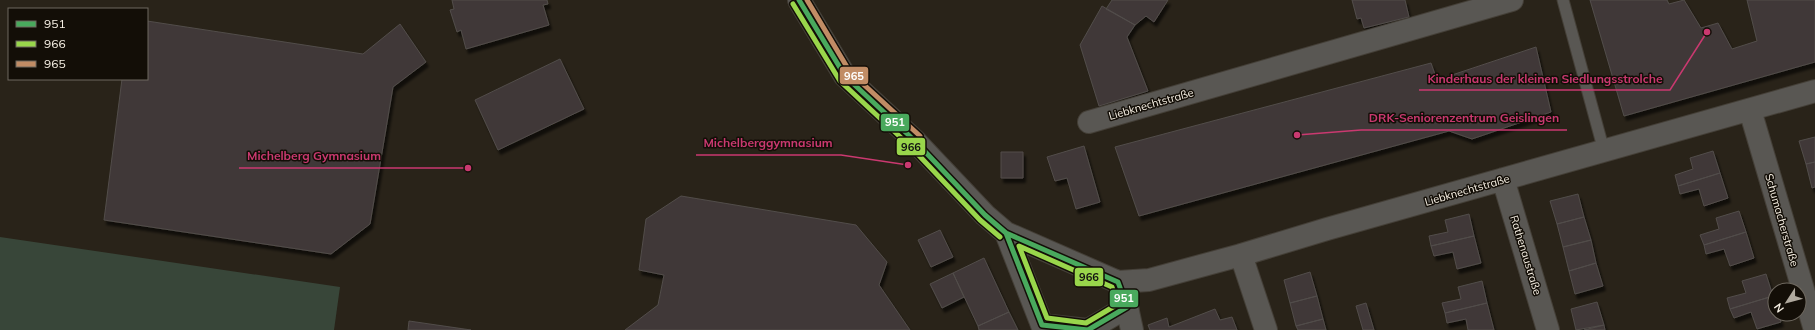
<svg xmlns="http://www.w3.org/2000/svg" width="1815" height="330" font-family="Mulish,sans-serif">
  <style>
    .green { fill: #384639 }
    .building { fill: #403838; stroke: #524d4a; filter: url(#shadow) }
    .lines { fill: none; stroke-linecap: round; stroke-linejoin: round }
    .service-casing { stroke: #443f37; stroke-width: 13 }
    .minor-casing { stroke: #443f37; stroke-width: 24 }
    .service { stroke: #595753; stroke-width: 11 }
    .minor { stroke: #595753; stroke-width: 22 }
    .bus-1-casing { stroke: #130e07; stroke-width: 8 }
    .bus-2-casing { stroke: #130e07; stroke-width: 8 }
    .bus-3-casing { stroke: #130e07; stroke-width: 8 }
    .bus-1 { stroke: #49a95d; stroke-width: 5 }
    .bus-2 { stroke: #99d64b; stroke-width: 5 }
    .bus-3 { stroke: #c18c65; stroke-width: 5 }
    .labels { text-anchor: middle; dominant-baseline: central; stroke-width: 3; stroke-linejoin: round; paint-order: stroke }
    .street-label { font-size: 11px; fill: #f8f1e5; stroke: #130e07 }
    .leader { fill: none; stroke: #ca3970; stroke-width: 1.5 }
    .callout-dot { fill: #ca3970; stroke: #130e07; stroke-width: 1.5 }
    .callout-label { font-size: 12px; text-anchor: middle; font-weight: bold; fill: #ca3970; stroke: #130e07; stroke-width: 3; stroke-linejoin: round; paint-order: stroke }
    .line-badge { stroke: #130e07; stroke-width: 1.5 }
    .badge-label { font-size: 11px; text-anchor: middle; font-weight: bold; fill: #fff }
    .pale-badge-label { font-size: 11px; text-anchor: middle; font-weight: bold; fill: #111 }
  </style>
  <defs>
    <filter id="shadow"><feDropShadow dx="2.5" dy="4.5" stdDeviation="1" flood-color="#0009"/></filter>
  </defs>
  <rect width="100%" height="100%" fill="#292319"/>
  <path class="green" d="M0,237L340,287L334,330H0Z"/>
  <path class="building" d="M452,0H547L548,4L543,5L549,25L466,49L461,30L457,32L450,10L454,9Z
    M1112,0H1168L1154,22L1146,16L1135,25L1106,9Z
    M1352,0H1405L1409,17L1364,28L1361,18L1357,19Z
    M1590,0H1667L1669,4L1684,0L1701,28L1718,23L1732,49L1757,41L1747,0H1815V62L1624,116Z
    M1102,6L1135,25L1127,37L1148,91L1099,106L1080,45Z
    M147,21L363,54L400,24L426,62L393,87L370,224L331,254L104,220L122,79H147Z
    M1536,47L1551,112L1472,139L1449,131L1139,216L1115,147L1431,63L1437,80Z
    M560,59L584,109L498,150L475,100Z
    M1815,137V162L1806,164L1799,141Z
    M1084,146L1100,202L1076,209L1067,178L1055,181L1047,157Z
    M1713,151L1720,173L1678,186L1675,175L1693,169L1690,158Z
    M1001,152H1023V178H1001Z
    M1815,162V187L1812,188L1806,164Z
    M1720,173L1728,198L1704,206L1699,189L1680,194L1678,186Z
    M1578,194L1584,217L1557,224L1550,201Z
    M681,196L856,225L887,262L879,285L910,330H625L658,305L664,275L639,270L646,219Z
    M1739,211L1746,232L1704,245L1700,235L1719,229L1716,218Z
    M1469,214L1474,236L1431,246L1429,236L1448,232L1445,220Z
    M1584,217L1591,240L1563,247L1557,224Z
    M940,230L953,257L931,267L918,240Z
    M1746,232L1754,258L1730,266L1724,249L1706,254L1704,245Z
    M1474,236L1481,263L1457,269L1453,252L1434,256L1431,246Z
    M1591,240L1596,263L1569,271L1563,247Z
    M984,258L1009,312L978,326L953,273Z
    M1596,263L1603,286L1575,294L1569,271Z
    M1310,272L1317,296L1290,303L1284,280Z
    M953,273L964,297L942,308L930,284Z
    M1766,274L1773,296L1730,309L1727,298L1746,293L1742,281Z
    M1482,281L1487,303L1445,313L1442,303L1461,299L1458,287Z
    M1317,296L1323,319L1296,326L1290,303Z
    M1773,296L1775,314H1778L1781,322L1757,329L1751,312L1734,318L1730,309Z
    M1597,302L1604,325L1576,330L1571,309Z
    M1366,303L1374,330H1363L1356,306Z
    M1487,303L1494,330H1468L1466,319L1447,323L1445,313Z
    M1215,309L1220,320L1232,317L1237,330H1150L1148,325L1167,318L1169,327Z
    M1009,312L1018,330H979L978,326Z
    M1323,319L1326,330H1298L1296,326Z
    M409,321L471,330H408Z
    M1604,325L1605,330H1584Z"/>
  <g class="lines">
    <g class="service-casing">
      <path id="service" d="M1563,0L1604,151"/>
    </g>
    <g class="minor-casing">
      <path id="minor" d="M799,0L845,76L915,141L985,215L1006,233L1118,282L1149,280L1241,255L1327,229L1815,91
        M1750,110L1815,330
        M1089,122L1512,0
        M1503,179L1548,330
        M1006,233L1042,325L1088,330L1127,307L1118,282
        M1241,255L1266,330
        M1127,307L1132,330"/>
    </g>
    <use href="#service" class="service"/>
    <use href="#minor" class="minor"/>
    <g class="bus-1-casing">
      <path id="bus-1" d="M799,0L845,76L915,141L985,215L1006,233
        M1006,233L1118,282L1127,307L1088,330L1042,325Z"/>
    </g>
    <g class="bus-2-casing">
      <path id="bus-2" d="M793,4L840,81L910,146L980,220L1000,237
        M1019,246L1112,287L1118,304L1086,323L1047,318Z"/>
    </g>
    <g class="bus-3-casing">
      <path id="bus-3" d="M807,0L850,72L920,136"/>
    </g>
    <use href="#bus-1" class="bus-1"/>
    <use href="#bus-2" class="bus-2"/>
    <use href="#bus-3" class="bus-3"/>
  </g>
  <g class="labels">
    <g class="street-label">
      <text transform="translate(1151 104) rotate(-16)">Liebknechtstraße</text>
      <text transform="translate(1467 190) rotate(-16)">Liebknechtstraße</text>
      <text transform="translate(1782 220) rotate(74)">Schumacherstraße</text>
      <text transform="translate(1526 255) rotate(73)">Rathenaustraße</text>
    </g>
  </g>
  <path class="leader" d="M1707 32L1670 90H1419M1297 135L1361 130H1567M908 165L841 155H696M468 168L388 168H239"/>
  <g class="callout-dot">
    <circle cx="1707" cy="32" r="4"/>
    <circle cx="1297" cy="135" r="4"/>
    <circle cx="908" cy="165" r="4"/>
    <circle cx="468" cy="168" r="4"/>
  </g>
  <g class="callout-label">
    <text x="1545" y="83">Kinderhaus der kleinen Siedlungsstrolche</text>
    <text x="1464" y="122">DRK-Seniorenzentrum Geislingen</text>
    <text x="768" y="147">Michelberggymnasium</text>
    <text x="314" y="160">Michelberg Gymnasium</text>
  </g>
  <g class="line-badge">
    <rect x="839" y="66" width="30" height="19" rx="4" fill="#c18c65"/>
    <rect x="880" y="113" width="30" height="19" rx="4" fill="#49a95d"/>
    <rect x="896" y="137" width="30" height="19" rx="4" fill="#99d64b"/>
    <rect x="1074" y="267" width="30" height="20" rx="4" fill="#99d64b"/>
    <rect x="1109" y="289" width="30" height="19" rx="4" fill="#49a95d"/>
  </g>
  <g class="badge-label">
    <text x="854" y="80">965</text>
    <text x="895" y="126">951</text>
    <text x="1124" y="302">951</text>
  </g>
  <g class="pale-badge-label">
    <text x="911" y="151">966</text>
    <text x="1089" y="281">966</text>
  </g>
  <rect x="8" y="8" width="140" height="72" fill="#130e07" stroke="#6f6960"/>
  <rect x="16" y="21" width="20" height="6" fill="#49a95d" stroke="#6f6960"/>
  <text x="44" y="28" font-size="12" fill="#f8f1e5">951</text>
  <rect x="16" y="41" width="20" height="6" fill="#99d64b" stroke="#6f6960"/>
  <text x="44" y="48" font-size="12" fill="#f8f1e5">966</text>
  <rect x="16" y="61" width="20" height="6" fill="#c18c65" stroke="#6f6960"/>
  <text x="44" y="68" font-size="12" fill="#f8f1e5">965</text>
  <g transform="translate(1787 302) rotate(234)"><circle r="19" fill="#130e07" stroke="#6f6960"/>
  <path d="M0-3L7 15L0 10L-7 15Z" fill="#b0a99e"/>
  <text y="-6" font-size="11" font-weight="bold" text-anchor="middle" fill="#f8f1e5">N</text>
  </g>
</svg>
